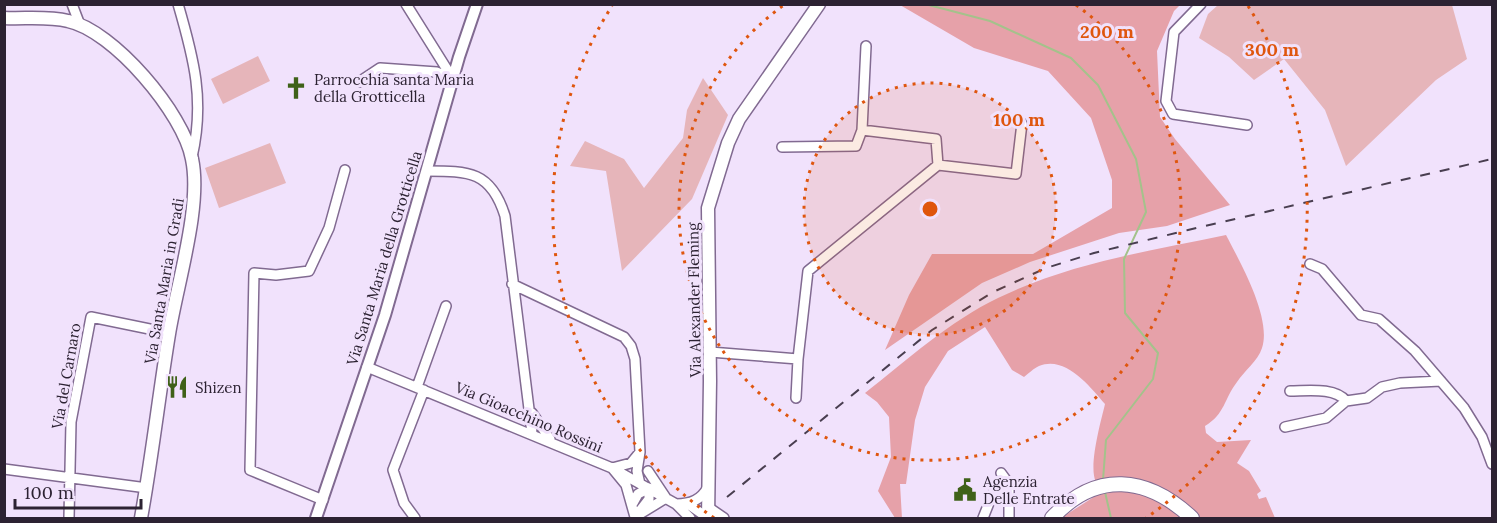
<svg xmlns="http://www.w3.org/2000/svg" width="1497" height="523" font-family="Lora,serif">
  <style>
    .green { fill: #e6b5ba }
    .forest { fill: #e6a1a9 }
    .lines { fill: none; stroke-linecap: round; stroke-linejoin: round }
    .stream { stroke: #a4c28b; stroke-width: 2 }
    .minor-casing { stroke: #816a91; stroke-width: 12 }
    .tertiary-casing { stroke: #816a91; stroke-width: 14 }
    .secondary-casing { stroke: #816a91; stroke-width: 15 }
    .primary-casing { stroke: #816a91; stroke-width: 16 }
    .minor { stroke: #fff; stroke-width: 9 }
    .tertiary { stroke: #fff; stroke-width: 10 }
    .secondary { stroke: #fff; stroke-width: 12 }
    .primary { stroke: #fff; stroke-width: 14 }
    .rail { stroke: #493e50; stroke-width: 2; stroke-dasharray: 10 10; stroke-linecap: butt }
    .ring { fill: none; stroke: #df560e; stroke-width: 3; stroke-dasharray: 3 6 }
    .labels { text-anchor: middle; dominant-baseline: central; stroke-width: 6; stroke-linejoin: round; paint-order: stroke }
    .poi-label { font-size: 15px; fill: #2c2232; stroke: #f1e2fc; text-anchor: start }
    .street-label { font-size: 15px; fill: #2c2232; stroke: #f1e2fc }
    .centre { fill: #df560e; stroke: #f1e2fc; stroke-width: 3 }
    .ring-label { font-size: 18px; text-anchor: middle; font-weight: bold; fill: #df560e; stroke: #f1e2fc; stroke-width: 6; stroke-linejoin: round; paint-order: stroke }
  </style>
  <rect width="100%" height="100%" fill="#f1e2fc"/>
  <path class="green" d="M1218,5H1452L1467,59L1436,80L1346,166L1325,110L1284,59L1254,80L1229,57L1199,38L1208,14Z
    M258,56L270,81L223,104L211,79Z
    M703,78L728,115L692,199L622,271L606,171L570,166L585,141L624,159L644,188L683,138L687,110Z
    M270,143L286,183L219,208L205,168Z"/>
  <path class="forest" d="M900,5H1180L1174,11L1157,51L1160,117L1175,139L1230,205L1167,226L1119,233L1030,262L982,283L885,350L909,295L932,254H1033L1112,208V180L1091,118L1048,71L974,48Z
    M1226,235C1240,262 1272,318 1262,348C1258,361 1244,371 1237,382C1224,399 1225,414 1205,426L1206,433L1217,442L1251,440L1237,463L1249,471L1261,491L1257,494L1259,499L1266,497L1275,518H1199L1184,505L1121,478L1096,482C1088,467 1101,421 1105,404C1090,387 1066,355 1039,366C1034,368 1028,374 1024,377L1012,370L985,327L948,351L925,387L915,420L906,484H900L902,518H895L878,491L891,457L889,417L877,402L865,393C907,360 950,321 998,298C1070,263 1149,251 1226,235Z
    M1120,489L1153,497L1186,518H1061L1100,493Z"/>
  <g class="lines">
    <path class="stream" d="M925,4L990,21L1071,58L1098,85L1136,159L1146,212L1124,259L1125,313L1158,353L1153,379L1106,440L1103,480
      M1105,492L1111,518"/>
    <g class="minor-casing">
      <path id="minor" d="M72,4L80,25
        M178,4C194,59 205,101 192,157
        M406,4L453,79
        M1201,4L1174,32L1166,101L1173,114L1247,125
        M359,82L380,68L437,72L453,79
        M782,147L856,146L862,130L866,46
        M938,165L1016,174L1022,123
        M427,171C469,171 491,171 505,216L532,433
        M1310,264L1322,269L1361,315L1379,319L1415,351L1464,408L1482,437L1492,464
        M512,284L624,337L631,346L635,359L640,452L637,471L640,484
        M710,352L798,359L808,271L938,165L936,139L862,130
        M367,367L612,468L676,504L690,518
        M417,387L446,306
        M1290,391C1307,391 1335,387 1346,401
        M796,398L798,359
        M532,413L550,439
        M1285,427L1326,418L1346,401L1367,398L1382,387L1400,383L1441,381
        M4,469L147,488
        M1001,473L1009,484V518
        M323,500L250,470L254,273L276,275L309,271L329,228L345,170
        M633,503L638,494L649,488V499L639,512
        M676,504C691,504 701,500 708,487
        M688,504L708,518
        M708,507L724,518
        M635,517L626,485L612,468L631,463L640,452
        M635,517L666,498L648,471
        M69,518L71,422L91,317L169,333
        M415,518L404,503L393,470L424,390
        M983,518L997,483L1002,481L1009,484"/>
    </g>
    <g class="tertiary-casing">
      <path id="tertiary" d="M316,518L385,315L459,57L477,4"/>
    </g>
    <g class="secondary-casing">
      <path id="secondary" d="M4,18C25,19 48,16 68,21C113,30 184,114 192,159C202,206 177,284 169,334C159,395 152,457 141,518
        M708,518L710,381L708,208L728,143L739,119L819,4"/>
    </g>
    <g class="primary-casing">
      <path id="primary" d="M1052,518C1096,470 1147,476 1192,518"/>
    </g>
    <use href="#minor" class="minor"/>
    <use href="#tertiary" class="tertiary"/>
    <use href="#secondary" class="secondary"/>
    <use href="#primary" class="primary"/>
    <path class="rail" d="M727,497L932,330L993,292L1046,268L1094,253L1188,230L1492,159"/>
  </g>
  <circle cx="930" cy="209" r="126" fill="#df560e" fill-opacity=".12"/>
  <g class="ring">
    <circle cx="930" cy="209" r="126"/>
    <path d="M1076 5A251 251 0 1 1 784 5"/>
    <path d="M714 518A377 377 0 0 1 612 6M1248 6A377 377 0 0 1 1146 518"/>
  </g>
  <defs>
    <g id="church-bare" transform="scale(1.8)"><path d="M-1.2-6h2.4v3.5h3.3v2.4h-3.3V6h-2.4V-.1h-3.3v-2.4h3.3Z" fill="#3f6118" stroke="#f1e2fc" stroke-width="2.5" paint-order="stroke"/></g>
    <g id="restaurant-bare" transform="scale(1.8)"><path d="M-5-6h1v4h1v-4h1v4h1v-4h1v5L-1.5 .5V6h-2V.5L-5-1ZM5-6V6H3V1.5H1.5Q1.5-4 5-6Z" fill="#3f6118" stroke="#f1e2fc" stroke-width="2.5" paint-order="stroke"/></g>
    <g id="civic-bare" transform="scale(1.8)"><path d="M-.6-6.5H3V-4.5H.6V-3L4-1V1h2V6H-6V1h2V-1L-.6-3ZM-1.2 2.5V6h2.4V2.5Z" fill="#3f6118" stroke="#f1e2fc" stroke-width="2.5" paint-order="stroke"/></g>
  </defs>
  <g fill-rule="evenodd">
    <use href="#church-bare" x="296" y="88"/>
    <use href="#restaurant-bare" x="177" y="387"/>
    <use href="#civic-bare" x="965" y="490"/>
  </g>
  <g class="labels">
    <g class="poi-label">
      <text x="314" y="79">Parrocchia santa Maria<tspan x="314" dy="17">della Grotticella</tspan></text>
      <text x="195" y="387">Shizen</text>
      <text x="983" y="481">Agenzia<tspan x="983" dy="17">Delle Entrate</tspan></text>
    </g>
    <g class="street-label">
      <text transform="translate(384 258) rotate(-73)">Via Santa Maria della Grotticella</text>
      <text transform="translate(164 281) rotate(-80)">Via Santa Maria in Gradi</text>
      <text transform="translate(694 300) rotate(-91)">Via Alexander Fleming</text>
      <text transform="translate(66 376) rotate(-80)">Via del Carnaro</text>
      <text transform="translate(529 417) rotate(23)">Via Gioacchino Rossini</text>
    </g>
  </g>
  <circle cx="930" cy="209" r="9" class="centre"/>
  <g class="ring-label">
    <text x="1107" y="38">200 m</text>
    <text x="1272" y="56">300 m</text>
    <text x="1019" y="126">100 m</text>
  </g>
  <rect width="1497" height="523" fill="none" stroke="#2c2232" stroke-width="12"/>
  <path d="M15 499v9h126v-9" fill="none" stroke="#2c2232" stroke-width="3"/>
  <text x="24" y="499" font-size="18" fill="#2c2232" stroke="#f1e2fc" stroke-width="4.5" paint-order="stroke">100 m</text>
</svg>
